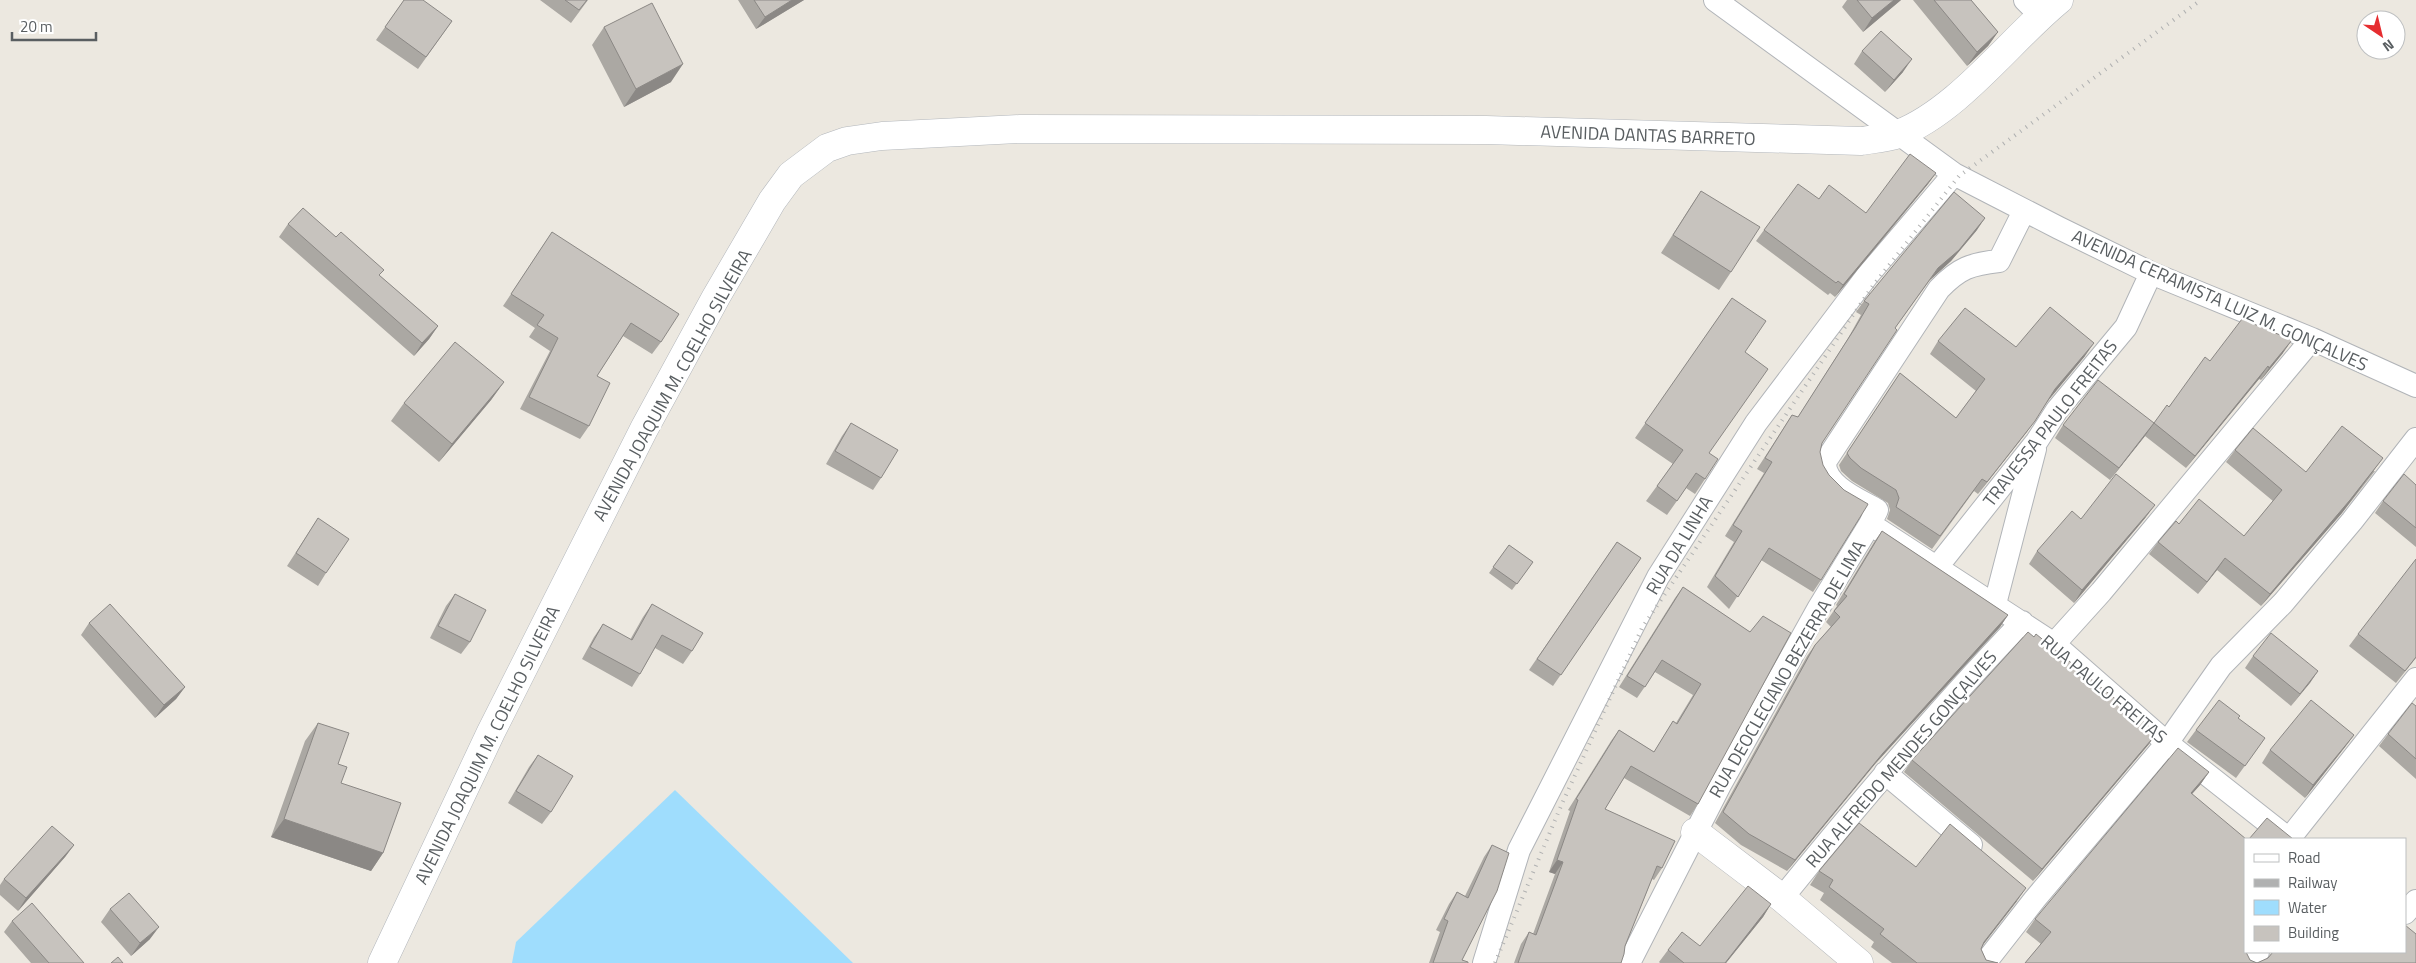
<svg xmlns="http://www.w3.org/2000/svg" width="2416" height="963" font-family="'Titillium Web',sans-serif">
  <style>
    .water { fill: #9fddfd }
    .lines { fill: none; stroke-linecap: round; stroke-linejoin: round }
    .minor-casing { stroke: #b1b4b8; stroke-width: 24 }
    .tertiary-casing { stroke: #b1b4b8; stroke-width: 29 }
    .secondary-casing { stroke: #b2b6bb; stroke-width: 29 }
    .minor { stroke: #fff; stroke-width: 22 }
    .tertiary { stroke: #fff; stroke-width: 28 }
    .secondary { stroke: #fff; stroke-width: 28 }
    .rail { stroke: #b0b1b1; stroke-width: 4; stroke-dasharray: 1 6; stroke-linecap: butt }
    .wall { fill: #aba8a3 }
    .shaded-wall { fill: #8b8885 }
    .building { fill: #c7c3be; stroke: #8b8885 }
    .labels { text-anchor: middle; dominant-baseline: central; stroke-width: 5; stroke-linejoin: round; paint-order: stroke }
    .street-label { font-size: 18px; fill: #595e61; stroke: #fff }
  </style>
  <rect width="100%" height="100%" fill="#ece8e0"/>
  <path class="water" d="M675,790L853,963H512L516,942Z"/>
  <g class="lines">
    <g class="minor-casing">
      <path id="minor" d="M1715,0L1954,174L2059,228L2151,273L2312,339L2416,386
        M2025,0L2040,15
        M1870,524L1877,510C1860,500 1824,486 1825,462L1939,289C1959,268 1971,264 1999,261L2024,211
        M1937,567L2037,441L2057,410L2126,327L2151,273
        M1995,604L2035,449
        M2054,644L2101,592L2312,339
        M1885,773L1971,845
        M2289,839L2416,679
        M1782,898C1859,803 1938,710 2022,622
        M2405,913L2416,901
        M1484,963L1519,850L1658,577L1756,423L1867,276L1954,174
        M1629,963L1720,785L1818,609L1870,524L2054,644L2167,743L2289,839
        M1985,963L2035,899L2167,743L2221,666L2283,603L2352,521L2416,439
        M2249,963L2258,952"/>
    </g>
    <g class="tertiary-casing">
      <path id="tertiary" d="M1695,832L1782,898L1859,963"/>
    </g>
    <g class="secondary-casing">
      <path id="secondary" d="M382,963L491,732L644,429L716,297L772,201L791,175L827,148L847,141L882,136L1020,129L1486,130L1861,141C1873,139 1887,138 1898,134C1958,111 2010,40 2059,0"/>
    </g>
    <use href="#minor" class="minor"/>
    <use href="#tertiary" class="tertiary"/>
    <use href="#secondary" class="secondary"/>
    <path class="rail" d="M1495,963L1561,806L1642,628L1872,287L1959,176L2201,0"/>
  </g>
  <path class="wall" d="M404,0L452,21L418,69L376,40Z
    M540,0H588L571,23Z
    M738,0H804L756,29Z
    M1847,0H1901L1863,32L1842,7Z
    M1913,0H1971L1998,32L1988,46L1967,66Z
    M604,27L671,82L624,107L592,45Z
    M1862,51L1903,72L1885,92L1854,64Z
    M1936,173L1928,184L1835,297L1830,293L1828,295L1756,241L1764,230L1819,199L1866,213Z
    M1701,191L1731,272L1719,290L1661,253L1689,209Z
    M288,224L380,276L438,326L429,339L414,356L279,237Z
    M1977,230L1951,261L1930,280L1895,328L1822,443L1820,452L1821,580L1813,592L1761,560L1729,609L1707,587L1734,542L1725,536L1764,473L1757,469L1792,415L1798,417L1847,340L1861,315L1856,312L1864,301Z
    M552,232L661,342L652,354L623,336L597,376L589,426L580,439L520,409L550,351L529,337L535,328L503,306Z
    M1732,298L1745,352L1709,453L1705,479L1695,494L1686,488L1667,515L1646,501L1673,464L1635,438Z
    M1938,341L2016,347L2085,356L2050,398L2026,433L1978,494L1974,491L1932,549L1887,519L1890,510L1888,503L1852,481L1841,471L1839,465L1900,373L1956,418L1976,391L1930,354Z
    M2283,353L2261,380L2259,379L2186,468L2145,436L2110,480L2055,438L2063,425L2154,423L2210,361Z
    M504,382L491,400L439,462L391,421L404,403Z
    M851,423L881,478L873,490L826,464L842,436Z
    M2235,450L2306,472L2375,471L2342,513L2261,606L2217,570L2198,594L2149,554L2158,542L2179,524L2244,536L2273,501L2226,462Z
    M2416,485V547L2375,513L2383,501Z
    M2146,517L2074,603L2029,564L2037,551Z
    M318,518L326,573L318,586L287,566Z
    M1882,531L2008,615L2000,627L1875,764L1787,871L1741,845L1715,823L1807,656L1815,645L1831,627L1826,622L1837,606L1836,605L1874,542Z
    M1617,542L1641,558L1553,686L1529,670Z
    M1509,545L1533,562L1512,590L1489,573Z
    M1683,587L1750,632L1698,804L1690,816L1624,778L1605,809L1662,868L1654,880L1652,879L1625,946L1621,963H1514L1521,944L1529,932L1533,934L1555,874L1549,872L1570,811L1568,810L1611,741L1619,730L1654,752L1673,721L1676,723L1693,695L1655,672L1637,698L1619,687L1675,598Z
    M455,594L470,642L461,654L430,638L446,606Z
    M652,604L692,651L683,664L655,648L640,674L632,687L582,659L594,637L603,624L630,640L643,617Z
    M89,623L185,687L176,699L155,718L81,635Z
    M2358,634L2416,658L2396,683L2349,646Z
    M2253,656L2318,671L2291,706L2245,668Z
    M2416,706V779L2379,746L2388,734Z
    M318,723L338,764L341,783L383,853L371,871L271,837L305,741Z
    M2196,730L2265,738L2236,778L2187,742Z
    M2354,735L2345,747L2305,798L2262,763L2270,750Z
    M2149,744L2033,881L1904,772L1912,760Z
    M538,755L551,812L542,824L508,803L529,767Z
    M2209,772L2200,785L2192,794L2245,952L2250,960L2257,963L2268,958L2271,954V952H2405L2416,963H2025L2041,944L2026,932L2035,919Z
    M74,845L65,857L18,911L0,895V885L4,879Z
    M1492,845L1462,960L1468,963H1429L1440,932L1436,930L1449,904L1457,892L1465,896L1484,857Z
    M1916,867L2017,901L1983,945L1981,949L1986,960L1998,963H1892L1871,947L1874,942L1820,900L1824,893L1810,885L1819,871Z
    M1771,904L1763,917L1726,963H1660L1659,962L1668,950L1700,946Z
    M110,909L150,939L131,956L101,922Z
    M12,921L84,963H31L4,932Z"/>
  <path class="shaded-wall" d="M792,0H804L756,29L765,17Z
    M1894,0H1901L1863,32L1872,18Z
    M1998,32L1988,46L1967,66L1977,52Z
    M1912,59L1903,72L1885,92L1894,80Z
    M683,64L671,82L624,107L636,89Z
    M1936,173L1928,184L1835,297L1843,285Z
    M1985,218L1977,230L1951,261L1930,280L1938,268Z
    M438,326L429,339L414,356L422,343Z
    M2292,340L2283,353L2261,380L2269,368Z
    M2094,343L2085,356L2047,402L2055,389Z
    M2268,366L2259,379L2186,468L2195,456Z
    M504,382L491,400L439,462L452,444Z
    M2035,421L2026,433L1978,494L1987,482Z
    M2154,423L2145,436L2110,480L2119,468Z
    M2383,458L2342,513L2261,606L2270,594Z
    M2155,505L2146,517L2074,603L2082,590Z
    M2225,558L2217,570L2198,594Z
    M2008,615L2000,627L1875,764L1787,871L1795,860L1883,753Z
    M2318,671L2310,683L2291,706L2300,694Z
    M185,687L176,699L155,718L164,705Z
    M2157,733L2149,744L2033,881L2042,869Z
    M2354,735L2345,747L2305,798L2313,785Z
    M2209,772L2200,785L2181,806L2191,793Z
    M284,819L383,853L371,871L271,837Z
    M74,845L65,857L18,911L26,898Z
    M1557,860L1563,862L1555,874L1549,872Z
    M2026,888L2017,901L1975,955L1984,942Z
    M1771,904L1763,917L1726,963H1725Z
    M159,927L150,939L131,956L140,943Z"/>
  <path class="building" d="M404,0H423L452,21L426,57L385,27Z
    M565,0H587L579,10Z
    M754,0H792L765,17Z
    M1857,0H1894L1872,18Z
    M1934,0H1971L1998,32L1977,52Z
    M652,3L683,64L636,89L604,27Z
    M1881,31L1912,59L1894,80L1862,51Z
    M1910,154L1936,173L1843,285L1838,281L1836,283L1764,230L1798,184L1819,199L1829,185L1866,213Z
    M1701,191L1760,227L1731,272L1673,235Z
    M1954,192L1985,218L1959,250L1938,268L1895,328L1897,330L1822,443L1820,452L1823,465L1829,475L1844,490L1868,504L1867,506L1821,580L1769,548L1738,597L1715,576L1742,531L1733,525L1772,462L1765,458L1792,415L1798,417L1855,328L1869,304L1864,301Z
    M303,208L336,237L341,232L384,270L379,275L438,326L422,343L288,224Z
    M552,232L679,314L661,342L631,323L597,376L610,383L589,426L529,397L558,338L537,325L544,315L511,294Z
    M1732,298L1766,321L1745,352L1768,369L1709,453L1718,459L1705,479L1696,473L1677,501L1657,486L1683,450L1645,423Z
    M2050,307L2094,343L2055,389L2035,421L1987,482L1982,479L1940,536L1896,507L1899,498L1896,490L1861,468L1850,458L1847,453L1900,373L1956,418L1985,379L1938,341L1965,308L2016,347Z
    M2242,319L2292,340L2269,368L2268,366L2195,456L2154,423L2119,468L2063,425L2098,380L2154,423L2167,405L2169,407L2205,357L2210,361Z
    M455,342L504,382L452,444L404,403Z
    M851,423L898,450L881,478L835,451Z
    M2342,426L2383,458L2350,500L2270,594L2225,558L2207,582L2158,542L2176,521L2179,524L2199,499L2244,536L2282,490L2235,450L2253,428L2306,472Z
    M2116,474L2155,505L2082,590L2037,551L2072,511L2081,519Z
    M2404,474L2416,485V528L2383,501Z
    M318,518L349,539L326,573L296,553Z
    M1882,531L2008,615L1883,753L1795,860L1749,834L1723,812L1815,645L1840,617L1834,611L1847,596L1844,594Z
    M1617,542L1641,558L1561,675L1537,659Z
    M1509,545L1533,562L1517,584L1493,567Z
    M2416,559V657L2405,671L2358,634Z
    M1683,587L1750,632L1763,616L1791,633L1698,804L1631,766L1605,809L1675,841L1662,868L1657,866L1625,946L1624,954L1621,963H1518L1529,932L1536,935L1563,862L1557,860L1578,800L1576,799L1619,730L1654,752L1673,721L1677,724L1701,684L1662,660L1645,687L1627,676Z
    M455,594L486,610L470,642L438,626Z
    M110,604L185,687L164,705L89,623Z
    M652,604L703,633L692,651L662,635L640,674L590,647L603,624L632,640Z
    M2028,632L2034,637L2036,634L2157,733L2042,869L1912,760Z
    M2271,633L2318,671L2300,694L2253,656Z
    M2219,700L2240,716L2238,718L2265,738L2245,766L2196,730Z
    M2311,700L2354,735L2313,785L2270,750Z
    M2412,703L2416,706V759L2388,734Z
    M318,723L349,733L338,764L347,767L341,783L401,803L383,853L284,819Z
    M2178,748L2209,772L2191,793L2246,839H2245V952H2246L2250,960L2257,963L2268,958L2273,952H2405V925L2416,934V963H2025L2051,932L2035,919Z
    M538,755L573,776L551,812L516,791Z
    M2267,818L2293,839H2249Z
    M1859,823L1916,867L1950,824L2026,888L1984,942L1981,949L1986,960L1998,963H1917L1880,934L1884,929L1829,887L1833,880L1819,871Z
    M52,826L74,845L26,898L4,879Z
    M1492,845L1509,853L1497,891L1462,960L1468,962V963H1433L1448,921L1444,919L1457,892L1468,898Z
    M1748,886L1771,904L1725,963H1684L1668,950L1682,932L1700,946Z
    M129,893L159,927L140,943L110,909Z
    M32,903L84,963H49L12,921Z
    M118,957L123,963H111Z"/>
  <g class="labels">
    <g class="street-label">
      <text transform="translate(1648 135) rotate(2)">AVENIDA DANTAS BARRETO</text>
      <text transform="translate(2220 300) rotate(24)">AVENIDA CERAMISTA LUIZ M. GONÇALVES</text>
      <text transform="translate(672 385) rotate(-61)">AVENIDA JOAQUIM M. COELHO SILVEIRA</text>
      <text transform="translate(2050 423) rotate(-52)">TRAVESSA PAULO FREITAS</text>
      <text transform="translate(1679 545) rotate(-59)">RUA DA LINHA</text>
      <text transform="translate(1787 669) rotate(-60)">RUA DEOCLECIANO BEZERRA DE LIMA</text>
      <text transform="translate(2104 689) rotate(40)">RUA PAULO FREITAS</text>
      <text transform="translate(487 745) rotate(-64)">AVENIDA JOAQUIM M. COELHO SILVEIRA</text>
      <text transform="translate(1901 759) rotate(-49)">RUA ALFREDO MENDES GONÇALVES</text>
    </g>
  </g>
  <rect x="2244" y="838" width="162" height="115" fill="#ffffff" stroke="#bdbfc0"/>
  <rect x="2254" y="854" width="25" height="8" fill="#ffffff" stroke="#bdbfc0"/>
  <text x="2288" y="863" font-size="15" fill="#595e61">Road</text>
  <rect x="2254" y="879" width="25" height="8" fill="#b0b1b1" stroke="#bdbfc0"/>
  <text x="2288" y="888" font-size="15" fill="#595e61">Railway</text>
  <rect x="2254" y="900" width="25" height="15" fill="#9fddfd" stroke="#bdbfc0"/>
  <text x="2288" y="913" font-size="15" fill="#595e61">Water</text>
  <rect x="2254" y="926" width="25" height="15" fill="#c7c3be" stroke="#bdbfc0"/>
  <text x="2288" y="938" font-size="15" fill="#595e61">Building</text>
  <g transform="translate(2381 35) rotate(145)"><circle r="24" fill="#ffffff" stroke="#bdbfc0"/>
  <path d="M0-4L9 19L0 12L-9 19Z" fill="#e62d30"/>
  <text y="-8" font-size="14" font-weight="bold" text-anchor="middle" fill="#595e61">N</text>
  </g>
  <path d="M12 32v8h84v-8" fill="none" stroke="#595e61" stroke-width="2.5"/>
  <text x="20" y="32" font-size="15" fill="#595e61" stroke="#ffffff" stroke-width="4" paint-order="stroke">20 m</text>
</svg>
